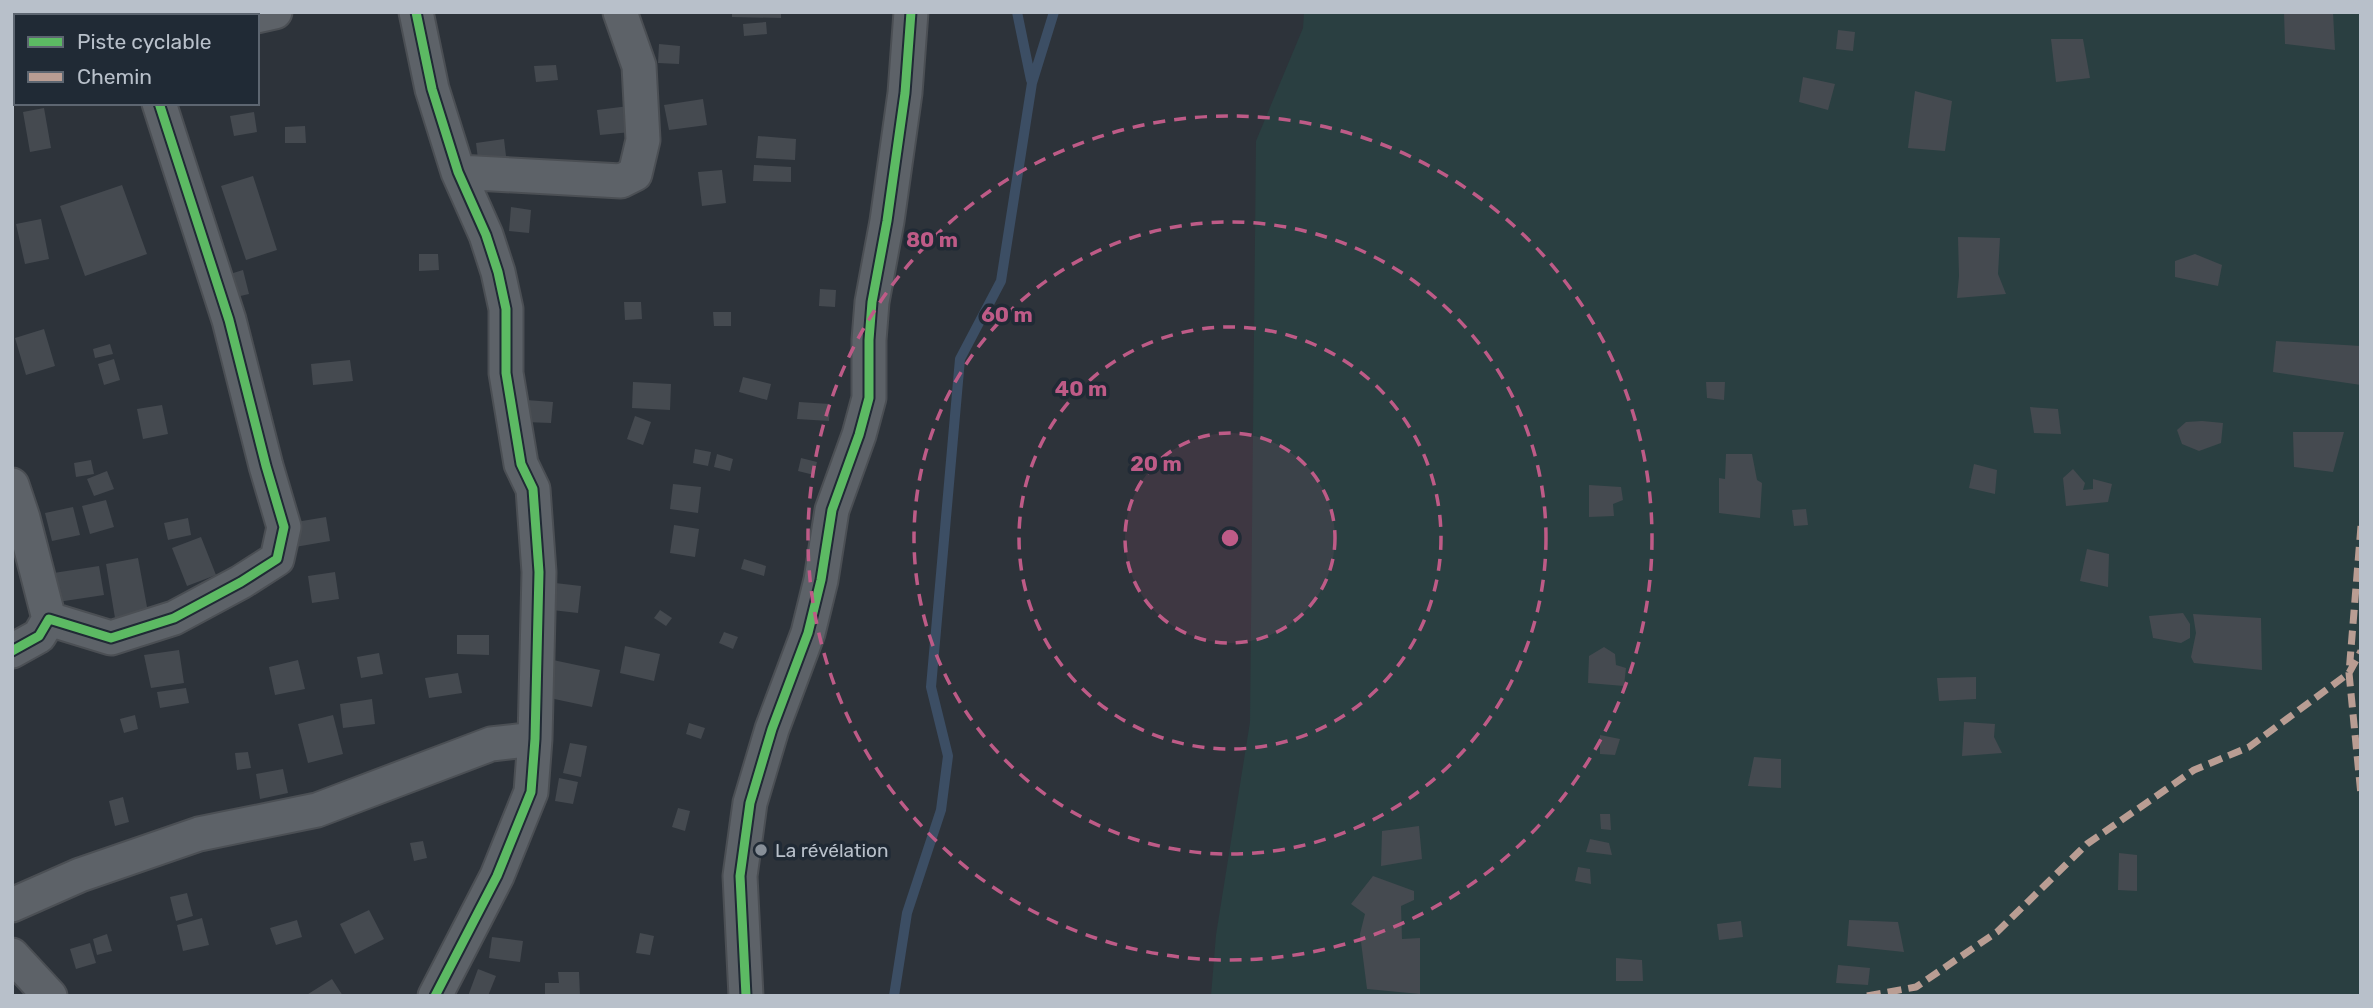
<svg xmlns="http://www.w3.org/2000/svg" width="2373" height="1008" font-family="Rubik,sans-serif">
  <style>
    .green { fill: #2a3f41 }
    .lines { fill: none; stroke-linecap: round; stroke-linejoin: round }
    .stream { stroke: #3c4e64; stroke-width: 10 }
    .building { fill: #454a50 }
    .minor-casing { stroke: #4b4f54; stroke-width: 37 }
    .minor { stroke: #5d6268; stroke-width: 33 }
    .quiet { stroke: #b99d93; stroke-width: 7; stroke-dasharray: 14 7; stroke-linecap: butt }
    .cycleway-casing { stroke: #202a35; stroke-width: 13 }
    .cycleway { stroke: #5cba63; stroke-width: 9 }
    .ring { fill: none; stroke: #be5b87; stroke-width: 3.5; stroke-dasharray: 12 9 }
    .poi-dot { fill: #878f98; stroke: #202a35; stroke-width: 2.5 }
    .labels { text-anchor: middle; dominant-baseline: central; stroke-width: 7; stroke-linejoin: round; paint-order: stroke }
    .poi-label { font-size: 19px; fill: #b8c0ca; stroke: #202a35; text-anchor: start }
    .centre { fill: #be5b87; stroke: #202a35; stroke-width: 3.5 }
    .ring-label { font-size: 21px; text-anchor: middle; font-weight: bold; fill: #be5b87; stroke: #202a35; stroke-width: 7; stroke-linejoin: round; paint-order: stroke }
  </style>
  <rect width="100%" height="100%" fill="#2d333a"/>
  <path class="green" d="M1304,12H2361V996H1211L1216,935L1250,722L1256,141L1303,28Z"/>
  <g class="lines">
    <path class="stream" d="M1017,12L1031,80
      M894,996L907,913L941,810L948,756L931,687L960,359L1001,281L1032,83L1054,12"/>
  </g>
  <path class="building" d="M732,12H781V18L732,17Z
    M2284,12H2333L2335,50L2285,44Z
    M766,22L767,34L744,36L743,24Z
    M1838,30L1855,32L1853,51L1836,49Z
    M2051,39H2083L2090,78L2056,82Z
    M659,44L680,46L679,64L658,63Z
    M556,65L558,80L536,82L534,66Z
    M1803,77L1835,84L1828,110L1799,102Z
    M1915,91L1952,101L1945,151L1908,148Z
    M703,99L707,125L669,130L664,105Z
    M629,106L631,132L600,135L597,110Z
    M44,108L51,148L30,152L23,112Z
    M254,112L257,132L234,136L230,116Z
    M305,126L306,143H285V127Z
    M758,136L796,139L795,160L756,158Z
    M504,139L506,156L478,159L476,143Z
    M754,165L791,167V182L753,181Z
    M722,170L726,203L702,206L698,172Z
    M253,176L277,250L246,260L221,186Z
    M122,185L147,254L85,276L60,206Z
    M511,207L531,210L529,233L509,231Z
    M41,219L49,259L25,264L16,224Z
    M1958,237L2000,238L1998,274L2006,294L1957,298L1959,276Z
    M419,254H438L439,270L419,271Z
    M2195,254L2222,265L2218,286L2175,277V261Z
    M243,270L249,294L236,297L230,274Z
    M820,289L836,290L835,307L819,306Z
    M624,302H641L642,319L625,320Z
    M713,312H731V326H714Z
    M44,329L55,366L26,375L15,338Z
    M2276,341L2361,346V385L2273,372Z
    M110,344L113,354L95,358L93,349Z
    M114,359L120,380L104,385L98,364Z
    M350,360L353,381L313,385L311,364Z
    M743,377L771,384L767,400L739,392Z
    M633,382L671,384L670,410L632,408Z
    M1706,382H1725L1724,400L1707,398Z
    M526,400L553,402L551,423L525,422Z
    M799,402L830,404L829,421L797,419Z
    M162,405L168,434L143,439L137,409Z
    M2030,407L2058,409L2061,434L2034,433Z
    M635,416L651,422L643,445L627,439Z
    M2202,421L2223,423L2221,443L2199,451L2182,444L2177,430L2186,422Z
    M2293,432H2344L2333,472L2294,467Z
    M695,449L711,452L708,466L693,463Z
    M717,454L733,459L730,471L714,467Z
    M1726,454H1752L1757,480L1762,483L1760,518L1719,513V478L1725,479Z
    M801,458L817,462L814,475L798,471Z
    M91,460L94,474L76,477L74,463Z
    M1974,464L1997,470L1995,494L1969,488Z
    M2073,469L2085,483L2083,490L2093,489V479L2112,484L2108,502L2066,506L2063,478Z
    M107,471L114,489L94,496L87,479Z
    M673,484L701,487L698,513L670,509Z
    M1589,485L1621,487L1623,500L1613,504L1614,516L1589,517Z
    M106,500L114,527L90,534L82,506Z
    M73,507L80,535L52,541L45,513Z
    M1806,509L1808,525L1794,526L1792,510Z
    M326,517L330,541L295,547L290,523Z
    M188,518L191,535L168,540L164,523Z
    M674,525L699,529L695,557L670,553Z
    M201,537L216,575L187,586L172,548Z
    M2087,549L2109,554L2108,587L2080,581Z
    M138,558L149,618L116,624L106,564Z
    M744,559L766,566L764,576L741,569Z
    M99,566L104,595L51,603L47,574Z
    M335,572L339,599L312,603L308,576Z
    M555,583L581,586L578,613L552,610Z
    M660,610L672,618L666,626L654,618Z
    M2183,613L2190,624V638L2181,643L2153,638L2149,616Z
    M2193,614L2261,618L2262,670L2194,663L2191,657L2196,633Z
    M724,632L738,637L733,649L719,643Z
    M457,635H489V655L457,654Z
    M625,646L660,654L654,681L620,673Z
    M1604,647L1615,654L1616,665L1626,668L1624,686L1588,683L1589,656Z
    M179,650L184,683L151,688L144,655Z
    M379,653L383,674L361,678L357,657Z
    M298,660L305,689L275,695L269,667Z
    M553,660L600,670L592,707L545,697Z
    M458,673L462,693L429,698L425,678Z
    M1976,677V699L1939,701L1937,678Z
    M186,688L189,703L160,708L157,692Z
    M372,699L375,724L343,728L340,704Z
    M135,715L138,729L124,733L120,719Z
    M333,715L343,754L308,763L298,724Z
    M1964,722L1995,724L1994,737L2002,753L1962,756Z
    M689,723L705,728L701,739L686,734Z
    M1600,735L1620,739L1615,755L1600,754Z
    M570,743L587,746L581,777L563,773Z
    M248,752L251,768L237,770L235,753Z
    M1754,757L1781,759V788L1748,786Z
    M283,769L288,793L260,799L256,774Z
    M559,778L578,782L573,804L555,801Z
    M123,797L129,822L115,826L109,801Z
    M678,808L690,811L685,831L672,827Z
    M1600,814H1610L1611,830L1601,829Z
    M1419,826L1422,859L1381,866L1382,831Z
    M1590,839L1609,843L1612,855L1586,852Z
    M423,841L427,858L414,861L410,843Z
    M2119,853L2137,855V891L2118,890Z
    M1578,867L1590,869L1591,884L1575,881Z
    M1373,876L1414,891V900L1401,906L1402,939L1420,938V994L1367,989L1360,934L1365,914L1351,904Z
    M187,893L193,916L176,921L170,897Z
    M369,910L384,939L355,954L340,924Z
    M202,918L209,945L183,951L177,925Z
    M297,920L302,937L276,945L270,928Z
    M1849,920L1898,922L1904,952L1847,946Z
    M1741,921L1743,937L1719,940L1717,924Z
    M640,933L654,936L650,955L636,953Z
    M107,934L112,951L97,955L93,939Z
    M492,937L523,941L520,962L489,958Z
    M90,943L96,963L76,969L70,949Z
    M1616,958L1642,960L1643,981H1616Z
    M1838,965L1870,968L1868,985L1836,983Z
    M478,969L496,976L488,996H468Z
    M558,972H579L580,996H545V983H559Z
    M332,979L343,996H305Z"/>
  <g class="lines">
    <g class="minor-casing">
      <path id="minor" d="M133,12L134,16
        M416,12L432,89L458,172L486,235L498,272L506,309V373L521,464L533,489L539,572L535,739L531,792L497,876L435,996
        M257,16L275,12
        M12,71L16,70
        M458,172L621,181L635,174L643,140L639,66L620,12
        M12,485L23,518L49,619
        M12,651L39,636L49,619L111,638L174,618L241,582L277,559L284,527L266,466L229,320L159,103
        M12,905L80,875L199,834L317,810L491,744L535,739
        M12,955L50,996
        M746,996L740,876L750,803L772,729L808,633L821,580L832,510L859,435L869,398V340L872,302L887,221L905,93L911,12"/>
    </g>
    <use href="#minor" class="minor"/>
    <path class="quiet" d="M2361,526L2349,673L2361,795
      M1867,996L1916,987L1997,932L2087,844L2194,770L2249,747L2349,673L2361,651"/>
    <g class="cycleway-casing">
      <path id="cycleway" d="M416,12L432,89L458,172L486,235L498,272L506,309V373L521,464L533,489L539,572L535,739L531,792L497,876L435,996
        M12,651L39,636L49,619L111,638L174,618L241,582L277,559L284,527L266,466L229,320L159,103
        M746,996L740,876L750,803L772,729L808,633L821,580L832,510L859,435L869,398V340L872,302L887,221L905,93L911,12"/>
    </g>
    <use href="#cycleway" class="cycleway"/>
  </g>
  <circle cx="1230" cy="538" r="105" fill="#be5b87" fill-opacity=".12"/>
  <g class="ring">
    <circle cx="1230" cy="538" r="105"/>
    <circle cx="1230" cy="538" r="211"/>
    <circle cx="1230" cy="538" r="316"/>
    <circle cx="1230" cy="538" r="422"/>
  </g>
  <circle class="poi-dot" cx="761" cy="850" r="7"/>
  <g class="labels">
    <g class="poi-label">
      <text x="775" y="850">La révélation</text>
    </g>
  </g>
  <circle cx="1230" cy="538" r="10" class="centre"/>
  <g class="ring-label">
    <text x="932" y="247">80 m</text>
    <text x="1007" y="322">60 m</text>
    <text x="1081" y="396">40 m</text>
    <text x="1156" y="471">20 m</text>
  </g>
  <rect width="2373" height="1008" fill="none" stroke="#b8c0ca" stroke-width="28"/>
  <rect x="14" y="14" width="245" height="91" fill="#202a35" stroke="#5d6671" stroke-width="2"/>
  <rect x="28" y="37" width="35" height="10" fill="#5cba63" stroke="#5d6671" stroke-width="2"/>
  <text x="77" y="49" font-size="21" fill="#b8c0ca">Piste cyclable</text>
  <rect x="28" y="72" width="35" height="10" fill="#b99d93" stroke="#5d6671" stroke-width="2"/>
  <text x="77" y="84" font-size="21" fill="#b8c0ca">Chemin</text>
</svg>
